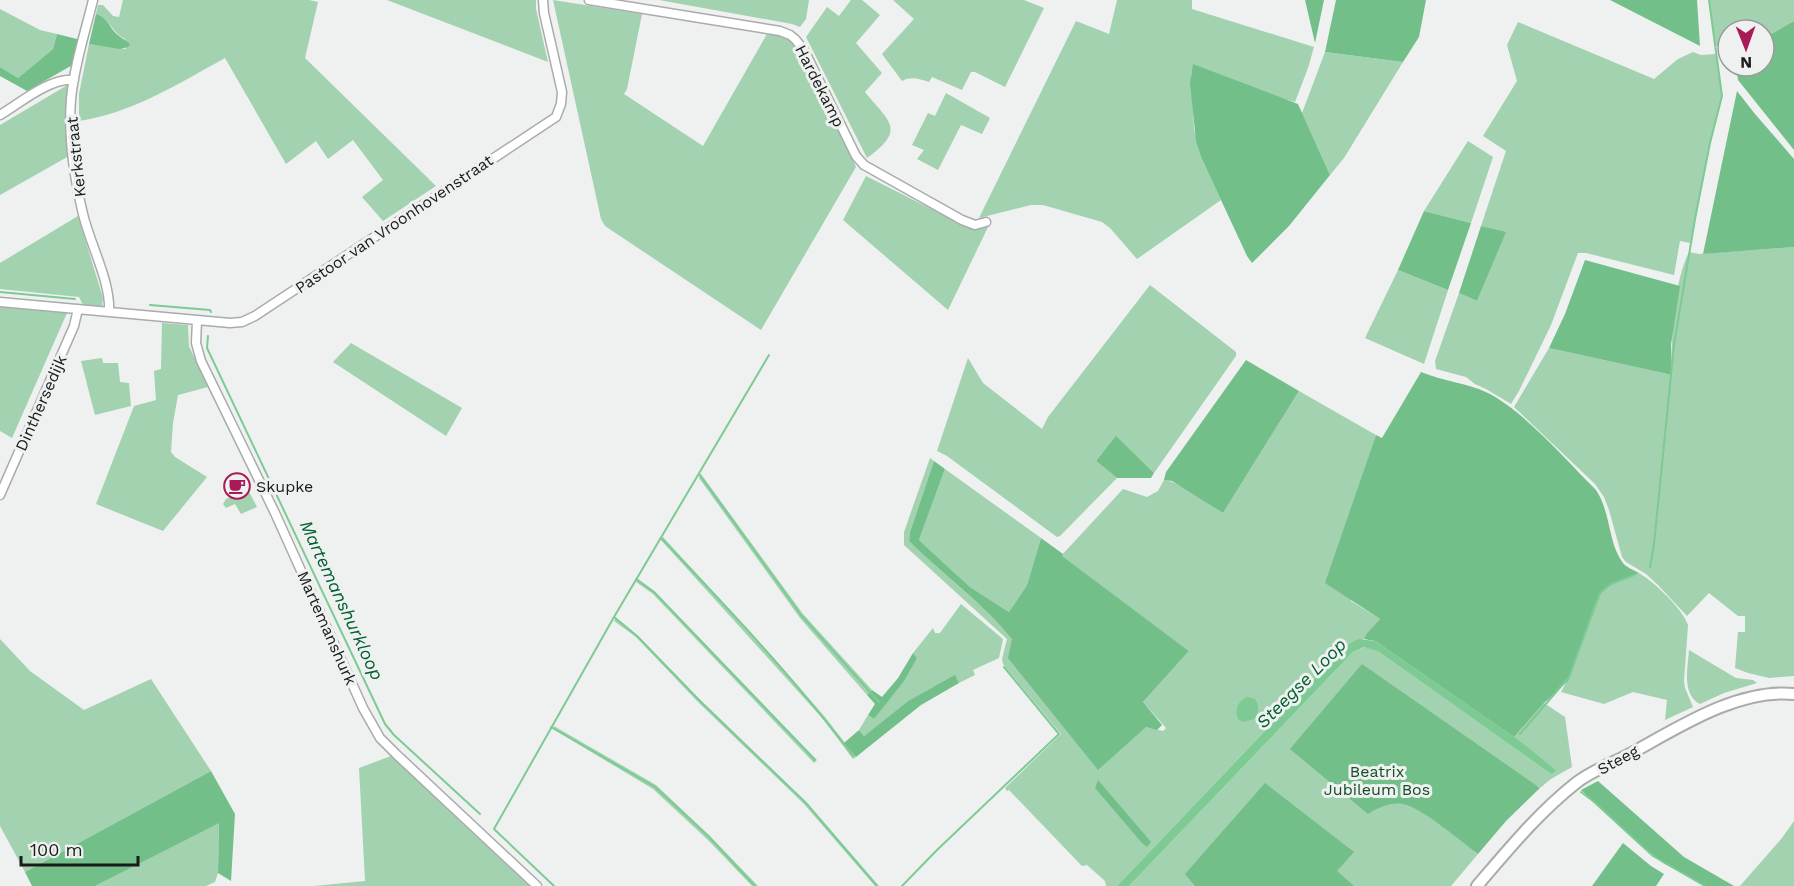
<svg xmlns="http://www.w3.org/2000/svg" width="1794" height="886" font-family="'Work Sans',sans-serif">
  <style>
    .green { fill: #a2d2af }
    .forest { fill: #73bf8a }
    .water { fill: #7dca94 }
    .lines { fill: none; stroke-linecap: round; stroke-linejoin: round }
    .stream { stroke: #7dca94; stroke-width: 2 }
    .minor-casing { stroke: #a9acaa; stroke-width: 11 }
    .tertiary-casing { stroke: #a9acaa; stroke-width: 14 }
    .minor { stroke: #fff; stroke-width: 8 }
    .tertiary { stroke: #fff; stroke-width: 10 }
    .labels { text-anchor: middle; dominant-baseline: central; stroke-width: 6; stroke-linejoin: round; paint-order: stroke }
    .street-label { font-size: 16px; fill: #1a1b1a; stroke: #eef1ef }
    .poi-label { font-size: 16px; fill: #1a1b1a; stroke: #eef1ef; text-anchor: start }
    .park-label { font-size: 16px; fill: #144d2a; stroke: #eef1ef }
    .water-label { font-size: 18px; font-style: italic; fill: #006030; stroke: #eef1ef }
  </style>
  <rect width="100%" height="100%" fill="#eef1ef"/>
  <path class="green" d="M123,0H309L318,2L305,58L436,186L383,221L362,197L383,180L353,140L328,159L316,141L286,164L225,58C178,84 132,113 79,121V94L89,44L126,49L125,39C112,33 109,17 96,14L98,5H103L113,16L119,17Z
    M387,0H536V9L548,62Z
    M553,0L642,14L627,89L624,94L703,146L767,34L793,38L796,42L846,143L856,167L761,330L605,226L601,219Z
    M659,0H809L806,19L800,27L792,24Z
    M851,0H862L880,15L856,43L882,73L865,92C889,122 907,129 867,158L806,37L827,7L839,16Z
    M893,0H1024L1044,8L1005,87L975,72H971L962,90L932,77L929,82C919,79 911,76 902,81L882,54L914,19Z
    M1117,0H1192V9L1314,47L1308,68L1295,102L1191,73L1194,129L1201,157L1221,200L1137,259L1110,228L1102,222L1043,205H1031L979,218L1076,21L1109,34Z
    M1709,0H1794V21L1764,38V30H1728V47L1724,45L1715,46Z
    M0,9L40,30L57,34L53,49L18,78L0,67Z
    M1518,22L1654,79L1678,59L1693,52L1701,55L1716,54L1722,95L1710,142L1690,243L1680,241L1674,275L1586,253H1578L1551,325L1519,391L1511,404L1486,389L1475,384L1466,377L1436,369L1435,361L1459,293L1477,301L1505,233L1481,226L1506,151L1483,136L1517,81L1507,45Z
    M1325,52L1403,62L1344,158L1330,175L1302,113Z
    M71,83L69,156L0,195V125Z
    M946,93L990,118L982,134L961,125L938,170L917,159L924,150L912,145L928,113L935,116Z
    M1468,141L1493,157L1471,223L1424,211Z
    M866,176L971,229H981L989,225L948,310L843,220Z
    M78,216L103,298L102,306L83,305L79,297L0,289V263Z
    M1794,247V676L1769,678L1748,673L1735,668L1738,632H1745V616H1738L1709,593L1687,616L1658,585L1646,574L1626,562L1622,557L1609,510L1604,497L1595,484L1514,407L1549,348L1672,375C1671,340 1673,284 1689,252L1699,254Z
    M1398,270L1448,290L1424,364L1365,338Z
    M1150,285L1236,352V356L1154,473L1116,437L1096,461L1117,478L1060,536L1057,537L947,456L937,451L968,358L983,383L1042,429L1048,417Z
    M0,307L67,313L12,438L0,431Z
    M162,323L188,325L189,346L208,387L178,395L173,423L171,452L175,457L207,477L163,531L96,504L134,406L156,400L154,371L161,369Z
    M351,343L462,408L446,436L333,362Z
    M102,358L103,363H118L120,382L129,383L131,406L95,415L81,361Z
    M1299,391L1376,435L1344,530L1351,601L1380,619L1366,634L1364,639L1350,643L1346,646L1117,886H1106L1105,881L1087,865L1082,866L1079,863L1009,790L1007,791L1005,788L1061,734L1003,664L1002,659L1007,639L904,545V532L930,458L934,461L910,532L909,541C942,574 983,604 1013,639L1146,727L1163,731L1166,728L1143,702L1189,651L1061,556L1123,489L1147,497L1158,491L1164,480C1177,480 1210,505 1223,513Z
    M945,469L1041,538L1027,585L1009,612L970,587L919,540Z
    M701,474L803,614L872,690L867,695L800,618L699,478Z
    M248,490L257,507L241,514L235,504L226,508L223,504L226,499Z
    M663,537L773,657L825,717L856,757L853,759L823,719L661,540Z
    M1639,573C1654,582 1682,608 1688,625L1684,681L1685,688L1693,707L1665,720L1667,700L1633,692L1604,704L1561,692L1570,675L1596,601C1607,581 1620,582 1639,573Z
    M638,579L654,591L817,760L814,763L653,594L636,582Z
    M961,604L1003,639L999,658L973,670L975,675L959,683L955,676L908,701L864,736L859,730L868,715L874,719L917,658L913,653L933,628L935,633H940Z
    M616,618L637,635L700,700L807,803L879,886H875L804,804L698,702L636,637L614,621Z
    M0,639L30,671L84,710L151,679L211,771L25,872L0,826Z
    M1365,647L1379,652L1551,774L1554,772L1555,769L1514,737L1544,703L1565,717L1572,767L1551,779L1540,788L1538,786L1474,851L1478,854L1451,886H1129L1353,652Z
    M1689,650L1736,678L1753,680L1757,683L1724,693L1700,704C1681,694 1688,667 1689,650Z
    M554,726L656,785L709,835L758,886H752L709,841L653,789L553,729Z
    M391,756L529,886H314L365,881L359,768Z
    M1794,821V886H1740L1782,838Z
    M219,822L218,873L215,882L206,886H95Z"/>
  <path class="forest" d="M1305,0H1324L1315,43Z
    M1336,0H1426L1419,37L1403,62L1325,52Z
    M1610,0H1697L1700,46Z
    M96,14C108,17 109,28 118,35C122,39 126,40 130,44L128,47L120,49L89,44Z
    M1794,21V150L1738,80L1736,66H1764V38Z
    M57,34L81,40L76,63L27,91L0,76V67L18,78L53,49Z
    M1193,64L1298,104L1330,175L1289,226L1252,263L1247,256L1201,157L1196,141L1190,83Z
    M1737,91L1755,114L1794,159V247L1703,254Z
    M1424,211L1471,223L1448,290L1398,270Z
    M1481,226L1506,232L1477,301L1459,293Z
    M1585,260L1680,286L1671,345L1672,375L1549,348L1565,314Z
    M1246,360L1299,391L1223,513L1172,481L1164,480L1166,472Z
    M1421,372C1443,381 1467,383 1488,393C1525,412 1566,460 1596,490C1611,512 1608,544 1623,563C1627,568 1634,570 1639,573C1618,583 1606,581 1595,604L1568,681L1544,703L1514,737L1375,641L1364,639L1366,634L1380,619L1325,583L1376,435L1382,438Z
    M1116,436L1154,473L1151,478H1117L1096,461Z
    M934,461L945,469L919,540L970,587L1009,612L1027,585L1041,538L1063,554L1062,556L1189,651L1143,702L1162,725L1157,730L1146,727L1098,770L1008,658L1012,639C984,604 942,574 909,541L910,532Z
    M913,653L917,658L904,681L874,719L868,715L875,704L867,695L872,690L882,697L898,678Z
    M1362,664L1540,788L1506,821L1478,854C1462,842 1421,807 1403,804C1391,802 1379,807 1368,814L1290,749Z
    M955,675L959,683L921,705L856,757L844,743L859,730L864,736L908,701Z
    M211,771L235,814L231,881L218,873L219,823L95,886H32L25,872Z
    M1098,780L1151,842L1147,847L1142,843L1095,788Z
    M1598,781L1684,857L1734,886H1705L1663,863L1638,843L1581,790Z
    M1265,783L1354,852L1337,871L1354,886H1195L1185,874Z
    M1623,843L1651,866L1664,874L1656,886H1592Z"/>
  <path class="water" d="M1359,639L1375,641L1516,738L1555,769V772L1551,774L1379,652L1364,647L1353,652L1129,886H1117L1346,646L1350,643Z
    M1247,697L1255,699C1260,706 1259,712 1254,719L1243,722L1238,719C1234,710 1238,701 1247,697Z"/>
  <g class="lines">
    <path class="stream" d="M0,292L75,299
      M150,305L210,310L211,312
      M208,336L207,348L385,724L394,735L480,814
      M699,474L801,615L879,702
      M661,538C728,608 795,679 853,756
      M1650,567L1654,544L1674,345L1695,219L1710,143L1722,96L1709,0
      M636,579L654,592L815,760
      M614,617L637,636L699,700L806,803L877,886
      M551,727L655,787L708,836L755,886
      M1520,734L1569,677L1600,593L1611,584L1634,575
      M1581,792L1593,801L1653,856L1705,886
      M554,886L494,829L614,617L769,355
      M902,886L937,850L1059,734L1004,667"/>
    <g class="minor-casing">
      <path id="minor" d="M93,0C85,33 74,66 71,99C68,138 74,177 83,214C90,244 111,282 109,312
        M589,0L780,31L790,35L795,39L804,50L856,156L864,165L962,220L975,225L986,222
        M0,115C20,103 51,77 74,80
        M0,302L230,323L242,322L255,316L556,117L561,104L562,92L544,13L543,0
        M197,320L196,343L201,361L275,513L363,708L380,738L396,754L537,886
        M0,495L74,326L78,309"/>
    </g>
    <g class="tertiary-casing">
      <path id="tertiary" d="M1477,886C1508,850 1538,813 1576,783C1591,771 1611,764 1628,755C1676,729 1737,688 1794,694"/>
    </g>
    <use href="#minor" class="minor"/>
    <use href="#tertiary" class="tertiary"/>
  </g>
  <defs>
    <g id="cafe-ring" transform="scale(1.35)"><circle r="9.5" fill="#eef1ef" stroke="#a91a56" stroke-width="1.5"/><path d="M-5.5-4.5H6V0H3Q3 3.5 0 3.5H-2.5Q-5.5 3.5-5.5 0ZM3-3.2v2h1.7v-2ZM-6 4.5H4V6H-6Z" fill="#a91a56"/></g>
  </defs>
  <g fill-rule="evenodd">
    <use href="#cafe-ring" x="237" y="486"/>
  </g>
  <g class="labels">
    <g class="street-label">
      <text transform="translate(820 86) rotate(63)">Hardekamp</text>
      <text transform="translate(76 157) rotate(-96)">Kerkstraat</text>
      <text transform="translate(394 224) rotate(-34)">Pastoor van Vroonhovenstraat</text>
      <text transform="translate(41 403) rotate(-66)">Dinthersedijk</text>
      <text transform="translate(327 628) rotate(66)">Martemanshurk</text>
      <text transform="translate(1618 760) rotate(-28)">Steeg</text>
    </g>
    <g class="poi-label">
      <text x="256" y="486">Skupke</text>
    </g>
    <g class="park-label">
      <text x="1377" y="771">Beatrix<tspan x="1377" dy="18">Jubileum Bos</tspan></text>
    </g>
    <g class="water-label">
      <text transform="translate(342 600) rotate(65)">Martemanshurkloop</text>
      <text transform="translate(1301 683) rotate(-45)">Steegse Loop</text>
    </g>
  </g>
  <g transform="translate(1746 48) rotate(179)"><circle r="28" fill="#eef1ef" stroke="#999b9a" stroke-width="1.5"/>
  <path d="M0-4.5L10 22L0 15L-10 22Z" fill="#a91a56"/>
  <text y="-9" font-size="16" font-weight="bold" text-anchor="middle" fill="#1a1b1a">N</text>
  </g>
  <path d="M21 856v9h117v-9" fill="none" stroke="#1a1b1a" stroke-width="3"/>
  <text x="30" y="856" font-size="18" fill="#1a1b1a" stroke="#eef1ef" stroke-width="4.5" paint-order="stroke">100 m</text>
</svg>
